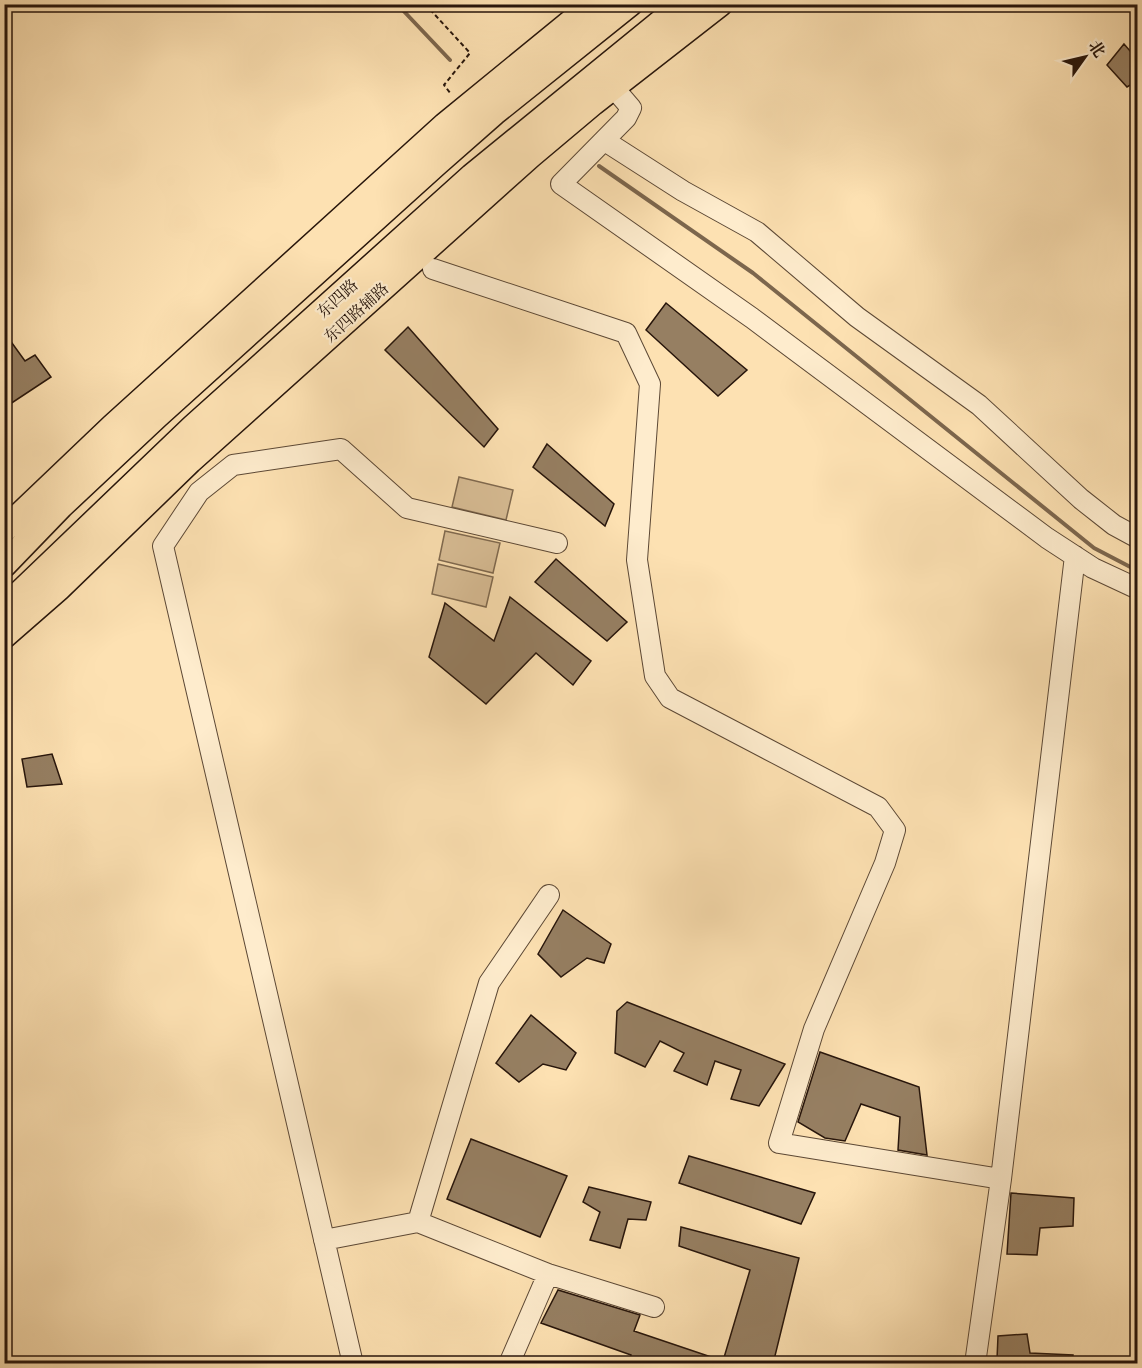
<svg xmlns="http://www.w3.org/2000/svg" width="1142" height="1368" font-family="'Libre Caslon Text','Noto Serif SC',serif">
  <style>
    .green { fill: #d9be96; stroke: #806a50; stroke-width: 1.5 }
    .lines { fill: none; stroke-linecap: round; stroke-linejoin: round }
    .stream { stroke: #7c664d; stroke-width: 4 }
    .building { fill: #967f62; stroke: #27150b; stroke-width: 1.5 }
    .minor-casing { stroke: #5c4835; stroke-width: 22 }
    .major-casing { stroke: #27150b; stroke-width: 27 }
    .path { stroke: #27150b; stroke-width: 2; stroke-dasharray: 4.5 3; stroke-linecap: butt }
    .minor { stroke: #feeccd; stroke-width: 20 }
    .major { stroke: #fde1b2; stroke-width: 24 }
    .labels { text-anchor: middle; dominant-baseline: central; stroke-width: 4.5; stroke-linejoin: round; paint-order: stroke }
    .street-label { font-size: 16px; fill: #27150b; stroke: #feeccd }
  </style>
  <rect width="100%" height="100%" fill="#fde1b2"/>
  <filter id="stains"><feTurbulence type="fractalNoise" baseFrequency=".00333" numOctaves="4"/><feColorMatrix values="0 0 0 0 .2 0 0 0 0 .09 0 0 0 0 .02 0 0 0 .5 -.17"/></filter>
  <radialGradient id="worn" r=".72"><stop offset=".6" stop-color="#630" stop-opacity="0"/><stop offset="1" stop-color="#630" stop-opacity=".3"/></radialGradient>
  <path class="green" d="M459,477L513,490L506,520L452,507Z
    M445,531L500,543L493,573L439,560Z
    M438,564L493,577L486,607L432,594Z"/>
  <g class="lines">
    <path class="stream" d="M397,4L450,60
      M599,166L753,273L1094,548L1138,571"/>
  </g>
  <path class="building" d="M1124,44L1137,59V81L1127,87L1107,65Z
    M666,303L747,370L718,396L646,330Z
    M408,327L498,429L484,447L385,350Z
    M4,332L25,361L35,355L51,377L4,408Z
    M547,444L614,504L605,526L533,467Z
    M556,559L627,622L607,641L535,582Z
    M510,597L591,661L573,685L536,653L486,704L429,657L445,603L494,641Z
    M52,754L62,784L27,787L22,759Z
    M563,910L611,944L604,963L587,958L561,977L538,954Z
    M627,1002L785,1064L759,1106L731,1099L741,1070L715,1061L707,1085L674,1071L684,1053L660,1041L645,1067L615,1053L617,1011Z
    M531,1015L576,1053L566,1070L543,1064L519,1082L496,1063Z
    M820,1052L919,1087L927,1155L898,1150L900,1117L861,1104L845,1141L825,1138L798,1122Z
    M471,1139L567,1176L540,1237L447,1199Z
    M689,1156L815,1193L801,1224L679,1183Z
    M589,1187L651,1202L646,1220L628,1219L620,1248L590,1240L600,1212L583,1202Z
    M1011,1193L1074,1198L1073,1226L1040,1228L1037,1255L1007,1254Z
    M681,1227L799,1258L773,1364H628L631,1355L541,1323L558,1290L640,1315L634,1331L723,1361L750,1270L679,1246Z
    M1027,1334L1030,1353L1073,1355L1072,1364H1028L997,1359L998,1336Z"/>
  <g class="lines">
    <g class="minor-casing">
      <path id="minor" d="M613,87L631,108L626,118L561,184L752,318L1047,538L1093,568L1138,589
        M605,141L683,191L757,232L857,317L979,405L1081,499L1114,525L1138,538
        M433,269L626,333L650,384L637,560L655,676L670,698L878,807L895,830L885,863L814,1029L779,1143L1001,1179
        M418,1222L489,983L549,895
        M324,1240L418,1222L548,1274L654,1307
        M353,1364L163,546L199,492L233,465L341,449L407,508L557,543
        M509,1364L548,1274
        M975,1364L1001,1179L1075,556"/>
    </g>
    <g class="major-casing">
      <path id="major" d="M4,530L112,427L445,125L593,4
        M4,565L61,506L157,416L436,164L494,113L630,4
        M4,608L193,427L472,176L683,4
        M4,636L59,588L190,461L530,156L593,103L720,4"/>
    </g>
    <path class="path" d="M425,4L470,53L444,85L451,94"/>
    <use href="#minor" class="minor"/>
    <use href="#major" class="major"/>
  </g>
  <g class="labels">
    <g class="street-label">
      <text transform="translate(337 298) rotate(-42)">东四路</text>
      <text transform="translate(356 312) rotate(-42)">东四路辅路</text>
    </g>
  </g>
  <rect width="1142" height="1368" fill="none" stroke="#fde1b2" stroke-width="24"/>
  <rect x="6" y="6" width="1130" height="1356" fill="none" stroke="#27150b" stroke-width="3"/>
  <rect x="12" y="12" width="1118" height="1344" fill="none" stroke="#27150b" stroke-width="1.5"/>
  <g transform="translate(1085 57) rotate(56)" stroke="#feeccd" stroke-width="4.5" paint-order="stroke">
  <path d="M0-4.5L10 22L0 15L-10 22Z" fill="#27150b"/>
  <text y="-9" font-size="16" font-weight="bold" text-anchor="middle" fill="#27150b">北</text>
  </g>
  <rect width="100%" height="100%" filter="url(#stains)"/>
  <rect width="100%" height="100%" fill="url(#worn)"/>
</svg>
